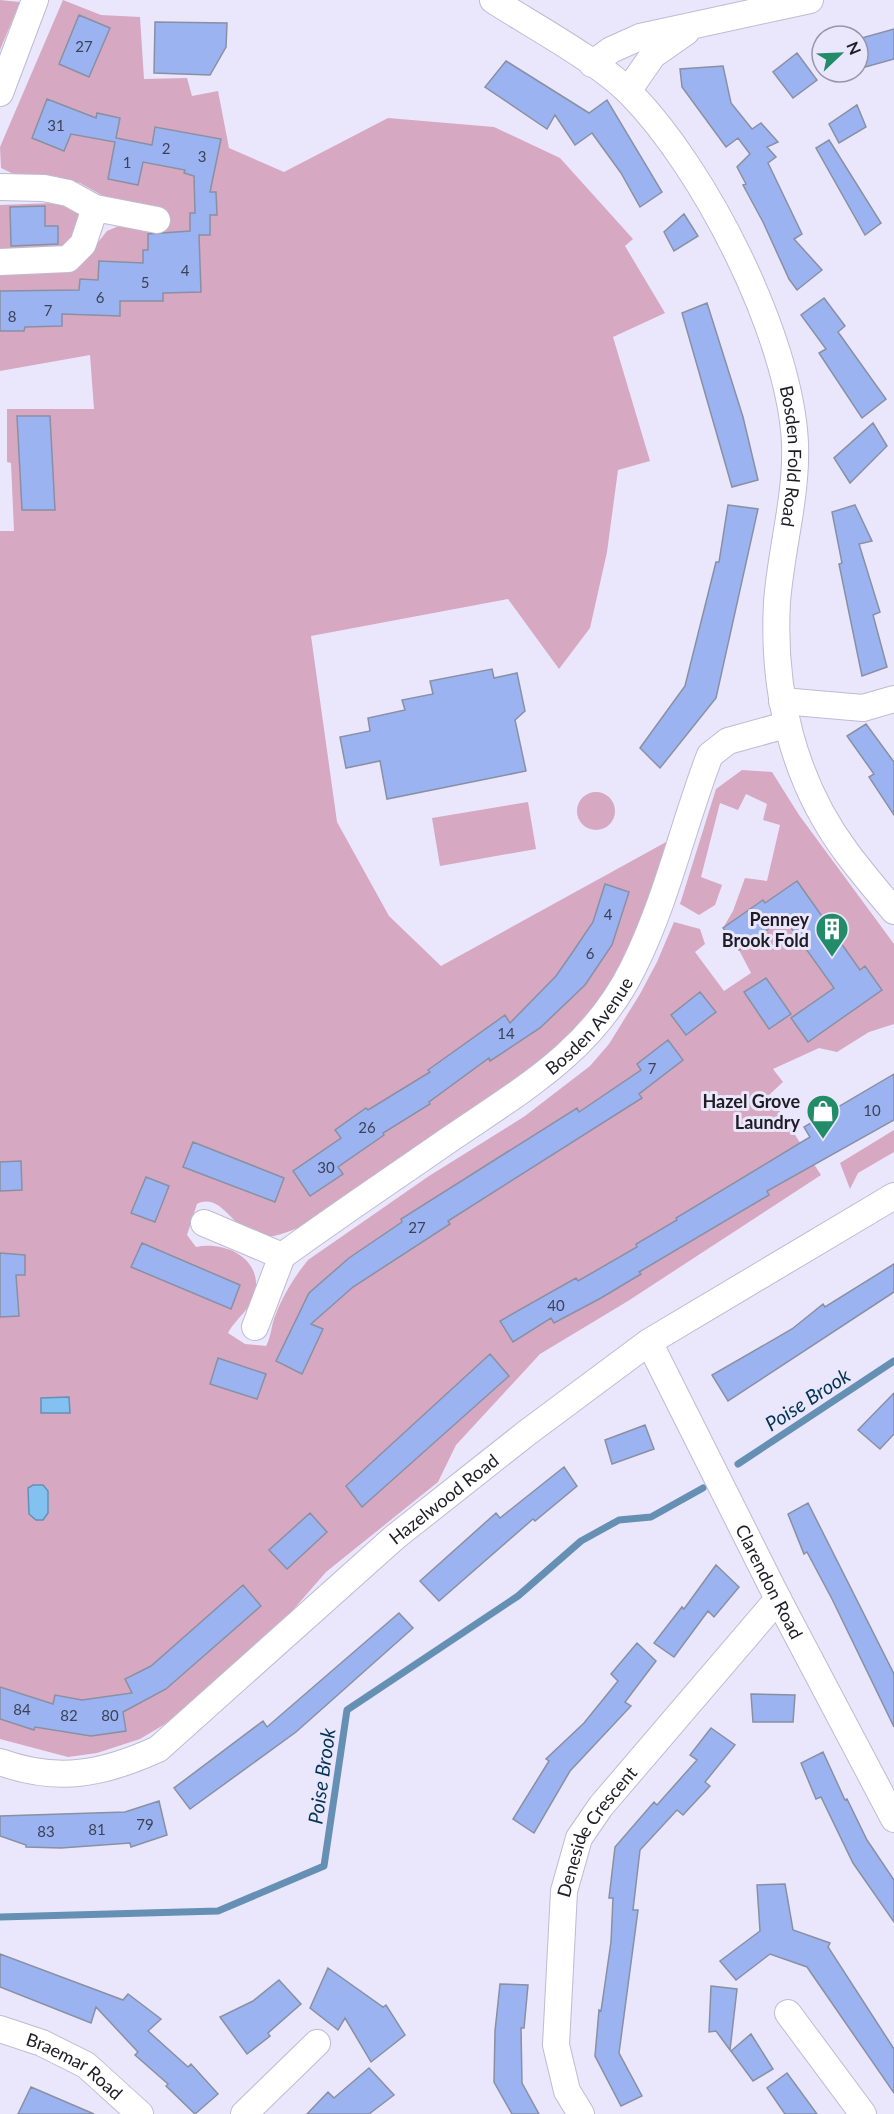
<svg xmlns="http://www.w3.org/2000/svg" width="894" height="2114" font-family="Lato,sans-serif">
  <style>
    .green { fill: #d7a8c1 }
    .water { fill: #83c1f1; stroke: #6590b4; stroke-width: 1.5 }
    .lines { fill: none; stroke-linecap: round; stroke-linejoin: round }
    .stream { stroke: #6590b4; stroke-width: 7 }
    .building { fill: #9bb3f1; stroke: #8990a3; stroke-width: 1.5 }
    .minor-casing { stroke: #bfbbd1; stroke-width: 28 }
    .minor { stroke: #fff; stroke-width: 26 }
    .labels { text-anchor: middle; dominant-baseline: central; stroke-width: 6; stroke-linejoin: round; paint-order: stroke }
    .number-label { font-size: 15px; fill: #3d4257 }
    .street-label { font-size: 18px; fill: #1e1d24; stroke: #eae6fc }
    .poi-label { font-size: 18px; font-weight: bold; fill: #1e1d24; stroke: #eae6fc; text-anchor: end }
    .water-label { font-size: 20px; font-style: italic; fill: #023554; stroke: #eae6fc }
  </style>
  <rect width="100%" height="100%" fill="#eae6fc"/>
  <path class="green" d="M0,0L20,2L0,50Z
    M63,0L101,15L140,17L144,79L187,78L192,96L218,91L229,148L284,172L388,118L494,127L560,158L633,239L625,246L665,313L613,337L650,461L618,470L607,552L590,628L559,669L508,599L311,636L337,822L389,916L441,966L668,841L631,947L597,1005L550,1056L308,1224C294,1229 275,1239 259,1237C235,1233 222,1191 197,1204L187,1235L196,1247C225,1241 263,1258 255,1294C252,1307 234,1321 228,1333L245,1344L266,1346C272,1335 271,1324 276,1314C283,1295 295,1276 308,1260L429,1176L525,1116L590,1066L609,1044L640,994L657,962L674,922L700,929L705,944L695,952L724,991L751,973L739,950L784,918L827,978L846,979L791,1018L808,1042L882,990L865,967L860,970L797,881L775,896L771,911L763,900L723,928L733,911L745,878L767,881L780,825L763,820L767,804L746,794L738,810L720,803L701,877L722,885L715,905L699,915L680,904L716,789L742,770L772,772L799,815L894,944V1024L869,1032L837,1052L819,1048L773,1069L783,1082L769,1095L821,1175L628,1301L540,1354L456,1445L438,1482L326,1572L285,1619L165,1724L140,1739L97,1753L68,1757L0,1739V531H14L11,463L7,462V409H94L90,355L0,371V269L92,250L107,231L121,225L163,216V208L105,197L80,183L54,176L20,177L1,168L0,147Z
    M53,203L71,208L78,214L76,240L64,253H0V205Z
    M577 811a19 19 0 1 1 38 0a19 19 0 1 1-38 0Z
    M528,802L536,849L440,866L432,818Z
    M894,1130V1152L858,1173L850,1189L840,1163Z"/>
  <path class="water" d="M69,1397L70,1413H41V1398Z
    M33,1485H43L48,1491V1513L43,1520H36L29,1514L28,1488Z"/>
  <g class="lines">
    <path class="stream" d="M738,1464L894,1361
      M0,1917L218,1911L324,1866L347,1710L518,1596L581,1541L619,1520L651,1517L703,1488"/>
  </g>
  <path class="building" d="M79,15L110,28L89,77L59,64Z
    M155,22L227,23L226,47L210,75L154,73Z
    M894,29V59L858,69V39Z
    M797,53L817,80L793,98L773,72Z
    M506,61L589,113L607,100L662,192L640,207L621,173L592,133L575,145L555,115L547,129L485,87Z
    M723,66L731,103L752,129L761,123L778,142L767,147L776,157L768,163L802,234L794,239L822,270L797,290L789,279L763,222L743,185L746,184L737,167L750,154L738,138L726,147L682,87L680,69Z
    M47,99L96,118L97,113L120,118L116,138L152,145L155,127L221,139L210,192H216L217,215H210V235H199L201,292L163,293V301H120V316L62,314V326L25,327L24,331H0V291L79,290L80,279L98,280L99,261L143,263V250H148V234L190,231V213H195L194,176L184,173L185,170L143,162L138,185L108,179L115,142L71,134L64,151L32,138Z
    M857,105L866,127L839,143L829,124Z
    M829,140L881,223L865,235L816,148Z
    M45,206V226H58V244L11,246L10,207Z
    M684,214L698,236L674,251L664,232Z
    M824,298L845,326L838,332L886,399L862,418L819,353L826,349L801,315Z
    M707,303L743,417L758,480L732,487L682,313Z
    M17,416H50L55,510H22Z
    M873,423L887,446L850,483L834,458Z
    M728,505L758,509L716,698L660,768L640,748L685,686L716,562H719Z
    M855,505L872,541L859,544L880,612L873,615L887,667L862,676L839,564L842,563L832,512Z
    M492,669L494,678L517,673L525,711L515,720L526,771L387,799L380,761L346,768L340,737L370,731L368,718L405,710L402,700L433,694L430,681Z
    M866,724L894,762V815L869,777L874,774L847,736Z
    M797,881L860,970L865,966L882,990L808,1042L791,1018L834,988L784,918L739,950L723,928L763,900L765,903Z
    M605,884L629,892L612,945L585,985L540,1028L490,1061L489,1058L429,1102L430,1104L383,1133L384,1135L338,1167L343,1174L310,1196L293,1171L341,1138L335,1130L366,1108L368,1110L430,1072L428,1070L505,1015L510,1023L556,976L572,953L593,922Z
    M766,978L791,1014L769,1029L744,992Z
    M700,992L716,1012L686,1035L671,1015Z
    M668,1040L683,1060L639,1094L642,1098L448,1221L450,1224L353,1287L311,1324L323,1329L302,1374L276,1361L309,1293L349,1258L402,1222L401,1219L577,1108L579,1112L641,1070L637,1064Z
    M894,1074V1120L767,1191L769,1195L639,1272L641,1274L601,1298L554,1323L551,1318L513,1342L500,1321L576,1278L578,1281L637,1247L636,1244L677,1220L676,1218L810,1137L804,1127Z
    M193,1142L284,1178L275,1202L183,1167Z
    M21,1161L22,1190L0,1191V1162Z
    M146,1177L169,1186L155,1222L131,1213Z
    M142,1243L240,1285L231,1309L131,1267Z
    M0,1253L25,1255V1275H16L19,1316L0,1317Z
    M894,1264V1292L728,1401L712,1375L792,1329L823,1304L825,1307Z
    M490,1354L509,1376L362,1507L346,1486Z
    M218,1358L266,1374L257,1399L210,1384Z
    M894,1393V1434L880,1449L858,1430Z
    M645,1425L654,1449L612,1464L605,1440Z
    M564,1467L577,1486L535,1521L533,1519L439,1601L420,1581L496,1513L500,1518Z
    M808,1503L894,1674V1727L832,1599L807,1552L804,1554L788,1514Z
    M310,1513L327,1532L287,1569L269,1550Z
    M716,1565L739,1587L714,1617L708,1611L674,1657L654,1643L682,1607L684,1609Z
    M243,1585L261,1606L166,1689L123,1712L126,1731L91,1736L35,1727L34,1730L0,1719V1687L53,1704L55,1695L82,1700L132,1693L125,1679L151,1666Z
    M399,1613L413,1628L296,1732L190,1809L174,1788L263,1721L267,1727Z
    M637,1643L656,1661L625,1702L631,1706L570,1771L534,1833L513,1819L549,1761L546,1759L584,1723L618,1681L611,1674Z
    M751,1694L795,1695L793,1722H753Z
    M711,1728L735,1745L705,1782L710,1786L683,1815L677,1810L640,1850L633,1910H638L619,2053L642,2096L621,2106L595,2056L599,2010L601,2011L611,1942L613,1898H609L615,1847L654,1802L657,1805L697,1760L690,1755Z
    M823,1752L845,1800L847,1799L867,1840L894,1880V1922L853,1863L821,1797L816,1799L801,1763Z
    M159,1801L167,1835L131,1847L130,1843L61,1848L26,1847V1845L0,1836V1816L125,1812Z
    M785,1884L793,1930L830,1943L828,1947L894,2049V2093L807,1967L770,1954L736,1980L720,1961L760,1931L757,1885Z
    M0,1954L123,2000L128,1994L161,2019L148,2031L188,2067L191,2064L218,2094L195,2114L166,2086L168,2084L135,2055L138,2052L96,2007L91,2023L0,1987Z
    M328,1968L383,2007L386,2005L405,2035L371,2062L345,2018L338,2030L310,2008Z
    M279,1980L301,2004L268,2033L270,2036L247,2054L220,2017L253,2001Z
    M500,1984L528,1985L524,2028H521L522,2083L539,2114H512L494,2082L495,2031Z
    M711,1986L737,1989L730,2050L716,2031L709,2032Z
    M751,2034L773,2069L753,2081L731,2051Z
    M369,2068L394,2095L369,2114H307L328,2092L334,2098Z
    M787,2073L817,2114H785L767,2088Z
    M31,2087L94,2114H18Z"/>
  <g class="lines">
    <g class="minor-casing">
      <g id="minor">
        <path id="s1" d="M493,0C533,26 597,60 630,93C705,169 790,336 795,443C797,497 781,549 777,602C772,691 793,781 847,853C862,873 878,892 894,911"/>
        <path d="M592,64L611,50L640,37L810,0"/>
        <path d="M628,91L653,55L686,32"/>
        <path d="M0,93L35,0"/>
        <path d="M0,187L44,188L68,193L95,208L157,220"/>
        <path d="M0,262L68,259L83,244L95,208"/>
        <path d="M782,701L863,708L894,699"/>
        <path id="s2" d="M204,1223L282,1256C337,1216 394,1178 450,1139C523,1089 592,1051 633,968C667,900 683,825 710,755L728,741L786,725"/>
        <path d="M255,1327L282,1256"/>
        <path id="s3" d="M649,1342L778,1599L894,1819"/>
        <path id="s4" d="M0,1762C58,1783 103,1774 158,1749L395,1537L528,1432L649,1342L894,1196"/>
        <path d="M788,2013L863,2114"/>
        <path id="s5" d="M0,2029L42,2043L86,2065L140,2114"/>
        <path d="M244,2114L317,2043"/>
        <path id="s6" d="M581,2114L567,2091L556,2045L564,1891L579,1838L601,1806L778,1599"/>
      </g>
    </g>
    <use href="#minor" class="minor"/>
  </g>
  <defs>
    <g id="building-pin" transform="scale(1.725)"><path d="M0 17L-7.5 6A9.5 9.5 0 1 1 7.5 6Z" fill="#228b67" stroke="#eae6fc"/><path d="M-4-6H4V6H1V3H-1V6H-4ZM-2.5-4.3h1.7v1.8h-1.7ZM.8-4.3h1.7v1.8H.8ZM-2.5-1h1.7V.8h-1.7ZM.8-1h1.7V.8H.8Z" fill="#fff"/></g>
    <g id="shop-pin" transform="scale(1.725)"><path d="M0 17L-7.5 6A9.5 9.5 0 1 1 7.5 6Z" fill="#228b67" stroke="#eae6fc"/><path d="M-5-2.5h2.3a2.7 3.5 0 0 1 5.4 0H5L5.5 6h-11ZM-1.5-2.5h3a1.5 2.3 0 0 0-3 0Z" fill="#fff"/></g>
  </defs>
  <g fill-rule="evenodd">
    <use href="#building-pin" x="832" y="929"/>
    <use href="#shop-pin" x="823" y="1111"/>
  </g>
  <g class="labels">
    <g class="number-label">
      <text x="84" y="46">27</text>
      <text x="56" y="125">31</text>
      <text x="166" y="148">2</text>
      <text x="202" y="156">3</text>
      <text x="127" y="162">1</text>
      <text x="185" y="270">4</text>
      <text x="145" y="282">5</text>
      <text x="100" y="297">6</text>
      <text x="48" y="310">7</text>
      <text x="12" y="316">8</text>
      <text x="608" y="914">4</text>
      <text x="590" y="953">6</text>
      <text x="506" y="1033">14</text>
      <text x="652" y="1068">7</text>
      <text x="872" y="1110">10</text>
      <text x="367" y="1127">26</text>
      <text x="326" y="1167">30</text>
      <text x="417" y="1227">27</text>
      <text x="556" y="1305">40</text>
      <text x="22" y="1709">84</text>
      <text x="69" y="1715">82</text>
      <text x="110" y="1715">80</text>
      <text x="145" y="1824">79</text>
      <text x="97" y="1829">81</text>
      <text x="46" y="1831">83</text>
    </g>
    <g class="street-label">
      <text stroke="none"><textPath href="#s1" startOffset="572">Bosden Fold Road</textPath></text>
      <text stroke="none"><textPath href="#s2" startOffset="470">Bosden Avenue</textPath></text>
      <text stroke="none"><textPath href="#s4" startOffset="543">Hazelwood Road</textPath></text>
      <text stroke="none"><textPath href="#s3" startOffset="268">Clarendon Road</textPath></text>
      <text stroke="none"><textPath href="#s6" startOffset="297">Deneside Crescent</textPath></text>
      <text stroke="none"><textPath href="#s5" startOffset="84">Braemar Road</textPath></text>
    </g>
    <g class="poi-label">
      <text x="809" y="919">Penney<tspan x="809" dy="21">Brook Fold</tspan></text>
      <text x="800" y="1101">Hazel Grove<tspan x="800" dy="21">Laundry</tspan></text>
    </g>
    <g class="water-label">
      <text transform="translate(807 1399) rotate(-33)">Poise Brook</text>
      <text transform="translate(321 1776) rotate(-82)">Poise Brook</text>
    </g>
  </g>
  <g transform="translate(840 54) rotate(67)"><circle r="28" fill="#eae6fc" stroke="#9896a6" stroke-width="1.5"/>
  <path d="M0-4.5L10 22L0 15L-10 22Z" fill="#228b67"/>
  <text y="-9" font-size="16" font-weight="bold" text-anchor="middle" fill="#1e1d24">N</text>
  </g>
</svg>
